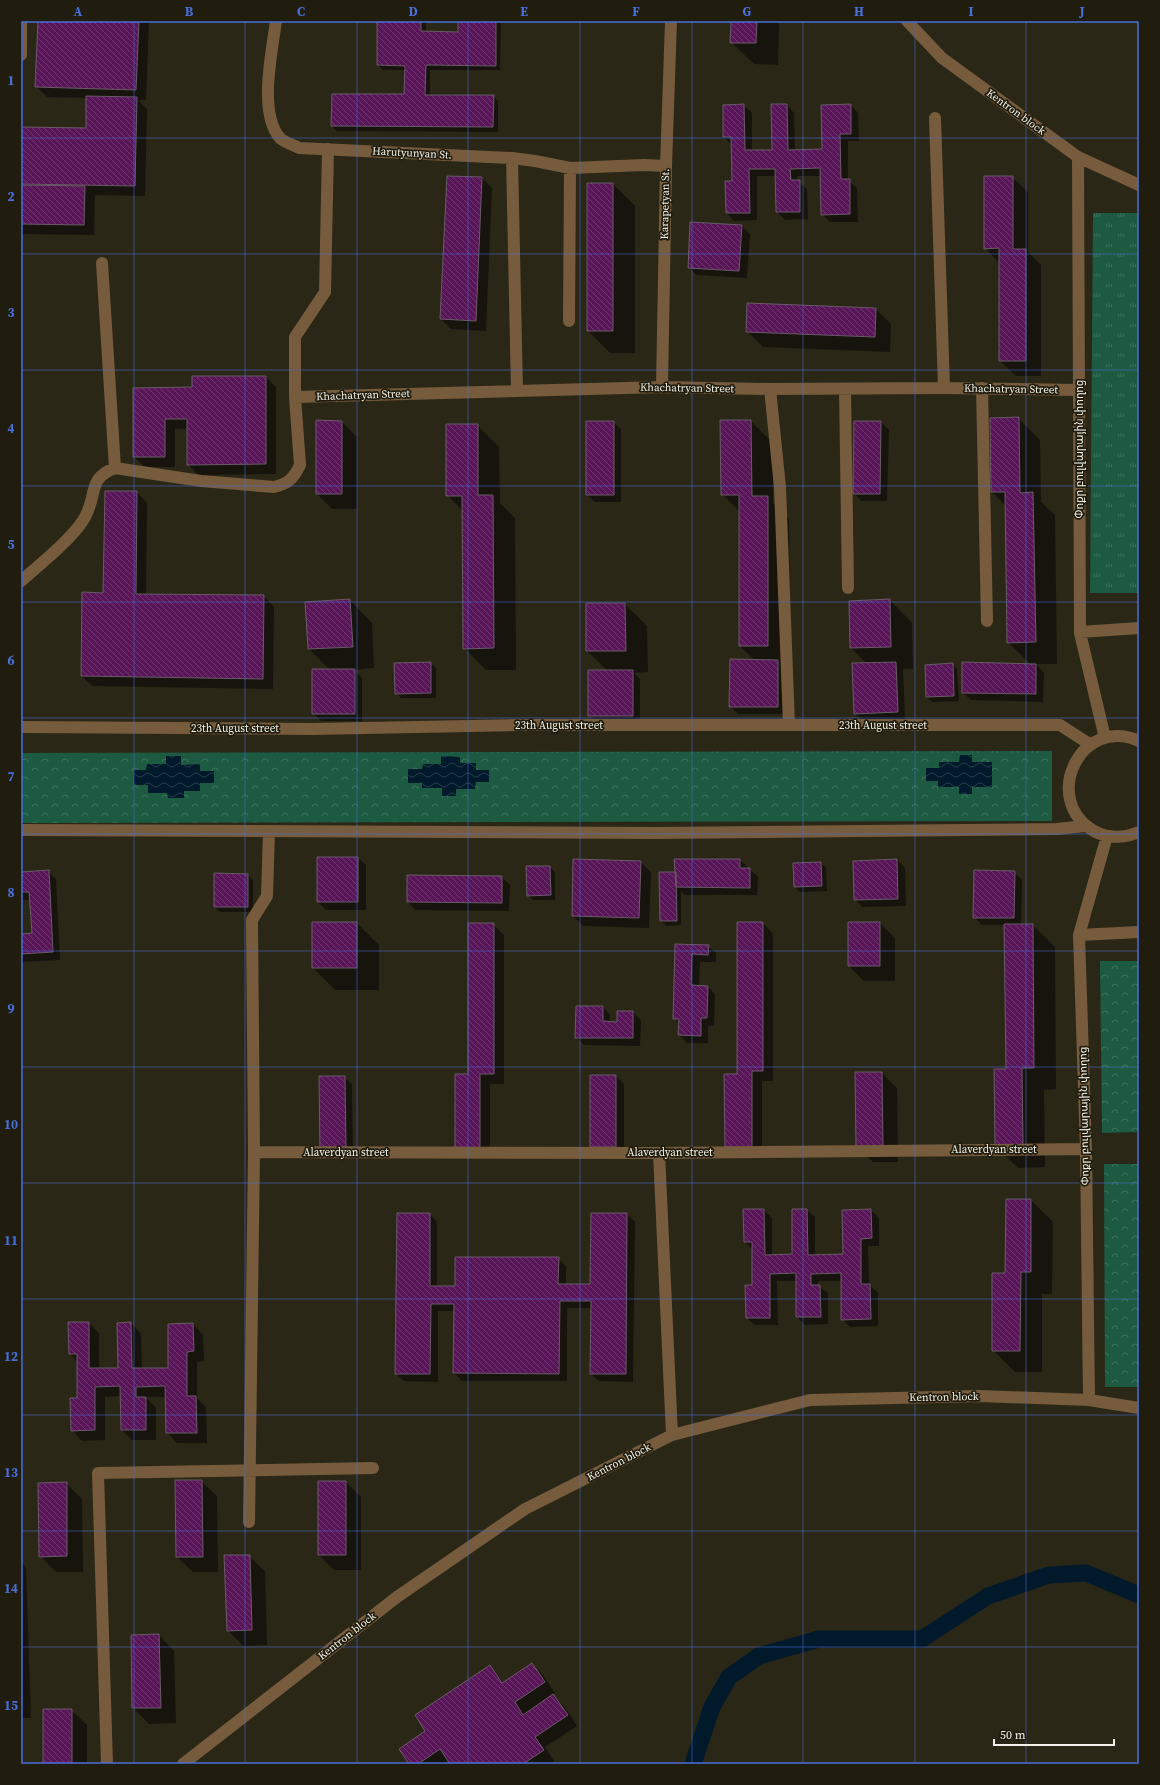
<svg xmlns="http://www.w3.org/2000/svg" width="1160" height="1785" font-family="'Source Serif 4','Noto Sans Armenian',serif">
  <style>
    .grass { fill: url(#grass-tufts) }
    .park { fill: url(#park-crowns) }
    .water { fill: url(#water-waves) }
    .shadow { fill: #0007 }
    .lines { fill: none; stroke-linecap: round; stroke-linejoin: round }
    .canal { stroke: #001a2c; stroke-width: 17 }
    .building { fill: url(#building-back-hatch); stroke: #695b68 }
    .minor { stroke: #775b3d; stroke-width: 12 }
    .grid { fill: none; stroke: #486fdb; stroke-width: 1; stroke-opacity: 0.55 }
    .labels { text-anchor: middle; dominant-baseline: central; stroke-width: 3.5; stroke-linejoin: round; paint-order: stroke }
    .street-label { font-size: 11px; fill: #f4f2e8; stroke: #211d0e }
    .neatline { fill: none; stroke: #486fdb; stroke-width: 1.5 }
    .grid-label { font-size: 13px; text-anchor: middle; font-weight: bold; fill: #486fdb }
  </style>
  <defs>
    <pattern id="grass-tufts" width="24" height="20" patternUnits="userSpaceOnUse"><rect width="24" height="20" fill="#1c5a42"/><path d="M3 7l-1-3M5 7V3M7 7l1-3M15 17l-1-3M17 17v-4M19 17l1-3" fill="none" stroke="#3e725d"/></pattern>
    <pattern id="park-crowns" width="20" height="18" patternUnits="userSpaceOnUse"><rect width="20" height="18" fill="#1c5a42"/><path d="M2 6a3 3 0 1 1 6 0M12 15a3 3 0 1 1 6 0" fill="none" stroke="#3e725d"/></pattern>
    <pattern id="water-waves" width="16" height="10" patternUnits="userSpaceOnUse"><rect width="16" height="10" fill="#001a2c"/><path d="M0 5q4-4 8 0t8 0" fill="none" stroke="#263c4b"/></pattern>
    <pattern id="building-back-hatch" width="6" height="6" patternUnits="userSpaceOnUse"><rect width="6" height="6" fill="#581558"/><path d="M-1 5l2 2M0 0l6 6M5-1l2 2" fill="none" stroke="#713870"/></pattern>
  </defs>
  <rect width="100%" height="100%" fill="#2a2717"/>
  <path class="grass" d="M1093,213H1139V593H1090Z"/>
  <path class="park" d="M1052,751V821L21,823V753Z
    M1100,961H1139V1132L1102,1133Z
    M1104,1164H1139V1387H1105Z"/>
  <path class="water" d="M960,755H972V762H992V787H972V794H959V787H938V781H926V768H939V762H959Z
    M166,756H181V765L200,764V771H214V783H200V791H184V798H168L167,793H148V785H134V770H146L147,764H166Z
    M441,756L460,757V763H476V770H489V782H476L475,789H456V796H442V788H422V783H408V769H422L423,764H441Z"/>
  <path class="shadow" d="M39,21H149L146,100H138L147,109L145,196L95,195L94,235L21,234V128L87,129V98L47,97L36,86Z
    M378,21H426V32L459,33V21H501L500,70H430V96H493L498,101V132L337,131L332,126L333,95H405L406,70H383L378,65Z
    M732,21H779L778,65L754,64L731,42Z
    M744,105L752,113V151H773L787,105L794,113L795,151L823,150L851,105L858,113L859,141H848V180L857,188L858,222H830L822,214V176H797L798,181L807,189L808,219L785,220L777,212L776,176H757V220L734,221L727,213L733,182L732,145L724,137Z
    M1012,177L1028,192V252L1041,265V376H1016L1000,361V264L985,248Z
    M482,178L492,188L486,331L451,329L441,319Z
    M613,184L635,206V353H610L588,331Z
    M742,226L750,234L747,278L696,275L689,267Z
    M876,309L891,324L890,352L763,347L747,331Z
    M266,377L276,387V474L198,475L188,464V429H175V467H145L134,457V389L193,388Z
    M1018,418L1040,440L1041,502L1055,515L1057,664H1036L1044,673L1043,702L971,700L963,693L1031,665L1008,642L1006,506L992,492Z
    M751,421L773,443V503L789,519L790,668L785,714H738L730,706L755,661L740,646V512L722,494Z
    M342,422L357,437V509H332L317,494Z
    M613,422L621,429V502H595L587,495Z
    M881,422L889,430L887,501H861L854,493Z
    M477,425L499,447L500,503L515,518L516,670H486L464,648L463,511L447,495Z
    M106,492H137L147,503L146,595L264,596L274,607L273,689L92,686L82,676L104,594Z
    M350,600L372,623L374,668L354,670L362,678V721H321L313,713L330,670L309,649Z
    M890,600L912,623L913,669H903L905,720L863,721L855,714L867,664L851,648Z
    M625,604L647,626L648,672L634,673L640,679V723H597L589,715L608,671L587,651Z
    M431,663L436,668V698H401L396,693Z
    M952,664L957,669L959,701L932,702L927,697Z
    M318,858H358L366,865V910H326L318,902Z
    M675,860H740L758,877L757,895H685L681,891V925L666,926L661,921L676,873Z
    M897,860L905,868L906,906L862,907L855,899L854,862Z
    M641,862L651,873L649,928L583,926L573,916Z
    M821,863L826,868L827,891L800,892L795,887V864Z
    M550,867L555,872V900H533L528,895Z
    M48,871L56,879L60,960L21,962V935L33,934L31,900H21V873Z
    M1014,872L1022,880L1021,925H1033L1055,947L1056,1089L1044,1090L1045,1167L1018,1168L996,1146L1007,1070L1005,925H982L974,917Z
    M248,875L253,880V912H220L215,907Z
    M408,876L502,877L510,885L509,911L415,910L408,902Z
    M313,923H357L379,945V990H335L313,968Z
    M763,923L773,934V1081H762V1157H736L738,1075Z
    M880,923L895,938V981H864L849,966Z
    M493,924L504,935V1084H490V1158H467L469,1075Z
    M676,945L708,946L716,953V962H700L699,986L708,987L715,994L714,1026H708V1043H687L679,1035L680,1024L674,1018Z
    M603,1007L610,1015V1023H618V1012H633L641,1020L640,1046L584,1045L576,1037Z
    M882,1073L897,1088L898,1162H873L857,1147Z
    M616,1076L624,1084V1154H598Z
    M344,1077L352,1084L353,1158H329Z
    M1031,1200L1053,1222L1052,1294H1042V1372H1015L993,1350L1006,1274Z
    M764,1210L772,1218V1256L793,1255L807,1210L815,1217V1255H844L843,1211L871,1210L879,1218V1246H868L869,1285L878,1293V1326L850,1327L842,1319V1281H818V1286L828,1293V1324L805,1325L797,1317V1281H777L778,1325H755L747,1318L754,1286L753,1250L745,1242Z
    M430,1214L437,1222V1287H456L558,1258L566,1266V1285H591L627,1214L635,1222L633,1382L599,1381L591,1374L592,1308H567V1381H462L454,1373L455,1311H438V1382L404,1381L396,1374Z
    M89,1323L99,1333V1369H119L131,1323L141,1334L142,1369H169L193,1324L203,1335L204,1361L197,1362V1398L206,1407L207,1443H177L167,1432L166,1397H146L156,1408V1440H132L122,1430L121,1396L105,1397V1440L82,1441L72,1430L78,1399V1362L70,1354Z
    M201,1481L217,1496L218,1572H193L177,1557Z
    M346,1482L361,1497V1570H334L319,1555Z
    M66,1483L82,1499L83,1572H56L40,1556Z
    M249,1556L265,1571L267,1645L243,1646L228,1630Z
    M21,1562L26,1567L31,1718H21Z
    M159,1635L174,1651L176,1723L149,1724L133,1708L132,1636Z
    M532,1664L543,1675L555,1693L552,1694L564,1706L577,1726L545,1747L554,1761L549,1764H451L449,1760L443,1764H410L426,1731L490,1667L504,1683Z
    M71,1710L87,1725V1764H44Z"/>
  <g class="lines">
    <path class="canal" d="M693,1764L712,1707L729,1677L759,1656L819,1639H922L988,1596L1049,1575L1086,1573L1139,1595"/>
  </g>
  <path class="building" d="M38,21H139L136,90L35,87Z
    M377,21H421V31L458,32V21H496V66L426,65L425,95H494L493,127L331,126L332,94H404L405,66L377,65Z
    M731,21H757L756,43H730Z
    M86,96L137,97L135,186L21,184V127L86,128Z
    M744,104L745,150H772L771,104H787L788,150L822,149L821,105L851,104V134H840L841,179H850V214L821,215L820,168L790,169L791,180H800V212H776L775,169H749L750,213H726L725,181H732L731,137H723V105Z
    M447,176L482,177L476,321L440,319Z
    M984,176H1013V249H1026V361H999V248L984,249Z
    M587,183H613V331H587Z
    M21,185L85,186L84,225L21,224Z
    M690,222L742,225L739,271L688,268Z
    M747,303L876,308L875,337L746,332Z
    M192,376H266V464L187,465V419H165V457H133V388L192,387Z
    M1019,417L1020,493L1033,492L1036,642L1007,643L1005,492H991L990,418Z
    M316,420L342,421V494H316Z
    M720,420H751L752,496H768V646H739V495H721Z
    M586,421H614V495H586Z
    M854,421H881L880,494H853Z
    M446,424H478V495H493L494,648L463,649L462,496H446Z
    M105,491H137L136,594L264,595L263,679L81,676L82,592L103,593Z
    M350,599L353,647L308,649L305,602Z
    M890,599L891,647L850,648L849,601Z
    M586,603H625L626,651H586Z
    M730,659L778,660V707H729Z
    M431,662V693L395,694L394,663Z
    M896,662L898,712L854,714L852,663Z
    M962,662L1036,664V694L962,693Z
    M953,663L954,696L926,697L925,665Z
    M312,669H355V714H312Z
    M588,670H633V716H588Z
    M317,857H358V902H317Z
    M573,859L641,861L639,918L572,916Z
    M674,859H740V868H750V888L676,887Z
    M897,859L898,899L854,900L853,861Z
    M821,862L822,886L794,887L793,863Z
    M526,866H550L551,895L527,896Z
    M49,870L53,952L21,954V934L32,933L29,892H21V872Z
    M974,870L1015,871L1014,918H973Z
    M659,872H676L677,921H660Z
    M214,873L248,874V907H214Z
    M407,875L502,876V903L407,902Z
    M312,922H357V968H312Z
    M737,922H763V1071H752V1147H725L724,1074H737Z
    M848,922H880V966H848Z
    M468,923H494V1074H480V1148H455V1074H468Z
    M1004,924H1033L1034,1068H1022L1023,1146H995L994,1069H1006Z
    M675,944L709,945L708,955L692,954L691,985L708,986L707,1018H701V1036L678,1035L679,1019H673Z
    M576,1006H603V1021L617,1022V1011H633V1038H575Z
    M855,1072H882L883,1147H856Z
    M590,1075H616V1147H590Z
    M319,1076H345L346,1150L320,1151Z
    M1006,1199H1031V1272H1021L1020,1351H992V1273H1005Z
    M743,1209H764L765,1255L792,1254V1209H807L808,1255L843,1254L842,1210L871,1209L872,1238L861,1239V1284H870L871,1319L841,1320V1273L811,1274V1285H820L821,1317H796V1273L770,1274V1318H746L745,1285H752V1242H744Z
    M397,1213H430V1286H455V1257H559L558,1284H590L591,1213H627L626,1374H590L591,1301H560L559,1374L453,1373L454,1304H431L430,1374H395Z
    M68,1322H89V1368H118L117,1323L131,1322L132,1368H168V1324L193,1323L194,1351L187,1352V1396H196L197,1433H166L165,1386L136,1387V1397H146V1430H121L120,1386L95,1387V1430L71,1431L70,1398H77V1354H69Z
    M175,1480H202L203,1557H176Z
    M318,1481H346V1555H318Z
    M67,1482V1556L39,1557L38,1483Z
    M224,1555H250L252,1630L227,1631Z
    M159,1634L161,1708H132L131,1635Z
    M532,1663L545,1682L515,1702L523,1715L553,1694L568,1715L535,1737L544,1750L523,1764H450L440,1749L418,1764H409L399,1749L425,1731L415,1715L490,1665L502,1683Z
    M43,1709H72V1764H43Z"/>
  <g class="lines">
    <path class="minor" d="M276,21C272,52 258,113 280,138C284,142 293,145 299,148L512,158L535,161L570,168L644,165L666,166
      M907,21L942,58L1078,157L1139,185
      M21,55V21
      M935,118L944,388
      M1078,157L1080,633L1105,738
      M512,158L517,391
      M102,263L115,468
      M569,321L570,168
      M662,387L666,166L671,21
      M982,388L987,621
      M770,389L780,487L789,725
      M845,389L848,588
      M295,397L662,387L770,389L944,388L1078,390
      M21,581C38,566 77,535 86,515C97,494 88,478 115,468L201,481L274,487C288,484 294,478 300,465L295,397V337L325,292L328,149
      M1080,632L1139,628
      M21,727L312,729L518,725H1060L1091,745
      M1139,741C1081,715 1040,799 1094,831C1108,839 1125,838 1139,832
      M21,830L654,833L1057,829L1085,826
      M1079,935L1139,932
      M254,1152L659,1153L1086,1149
      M659,1153L672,1435
      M1089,1400L1086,1149L1079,935L1107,836
      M249,1522L254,1152L252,920L267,896L269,832
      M107,1764L98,1473L373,1468
      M183,1764L397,1597L525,1509L672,1435L810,1400L979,1396L1089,1400L1139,1408"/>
  </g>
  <path class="grid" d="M134,21V1764M245,21V1764M357,21V1764M468,21V1764M580,21V1764M692,21V1764M803,21V1764M915,21V1764M1026,21V1764M21,138H1139M21,254H1139M21,370H1139M21,486H1139M21,602H1139M21,718H1139M21,834H1139M21,951H1139M21,1067H1139M21,1183H1139M21,1299H1139M21,1415H1139M21,1531H1139M21,1647H1139"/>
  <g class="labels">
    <g class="street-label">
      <text transform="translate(1016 112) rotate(36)">Kentron block</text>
      <text transform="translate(412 153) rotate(3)">Harutyunyan St.</text>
      <text transform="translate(665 204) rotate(-89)">Karapetyan St.</text>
      <text transform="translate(687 388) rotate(1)">Khachatryan Street</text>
      <text transform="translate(1011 389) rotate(1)">Khachatryan Street</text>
      <text transform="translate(363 395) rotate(-2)">Khachatryan Street</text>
      <text transform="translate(1079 449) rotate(-90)">Փոքր բուլվարային փողոց</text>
      <text x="559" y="725">23th August street</text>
      <text x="883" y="725">23th August street</text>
      <text x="235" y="728">23th August street</text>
      <text transform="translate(1084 1116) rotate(-91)">Փոքր բուլվարային փողոց</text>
      <text x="994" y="1149">Alaverdyan street</text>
      <text x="346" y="1152">Alaverdyan street</text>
      <text x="670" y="1152">Alaverdyan street</text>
      <text transform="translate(944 1397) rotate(-1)">Kentron block</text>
      <text transform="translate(619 1462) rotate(-27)">Kentron block</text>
      <text transform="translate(347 1636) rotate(-38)">Kentron block</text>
    </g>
  </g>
  <rect width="1160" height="1785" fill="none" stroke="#211d0e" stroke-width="44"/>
  <path d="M994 1739v6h120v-6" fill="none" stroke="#f4f2e8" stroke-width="2"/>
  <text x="1000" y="1739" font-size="12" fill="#f4f2e8" stroke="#211d0e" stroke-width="3" paint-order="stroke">50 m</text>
  <rect x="22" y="22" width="1116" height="1741" class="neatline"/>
  <g class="grid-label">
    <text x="78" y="16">A</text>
    <text x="189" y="16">B</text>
    <text x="301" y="16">C</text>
    <text x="413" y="16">D</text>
    <text x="524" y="16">E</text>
    <text x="636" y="16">F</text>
    <text x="747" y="16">G</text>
    <text x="859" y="16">H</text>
    <text x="971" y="16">I</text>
    <text x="1082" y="16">J</text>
    <text x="11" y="85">1</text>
    <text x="11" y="201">2</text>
    <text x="11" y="317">3</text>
    <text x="11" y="433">4</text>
    <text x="11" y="549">5</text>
    <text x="11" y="665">6</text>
    <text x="11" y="781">7</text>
    <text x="11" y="897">8</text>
    <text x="11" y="1013">9</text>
    <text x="11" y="1129">10</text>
    <text x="11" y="1245">11</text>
    <text x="11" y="1361">12</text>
    <text x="11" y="1477">13</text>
    <text x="11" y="1593">14</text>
    <text x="11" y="1710">15</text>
  </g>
</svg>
